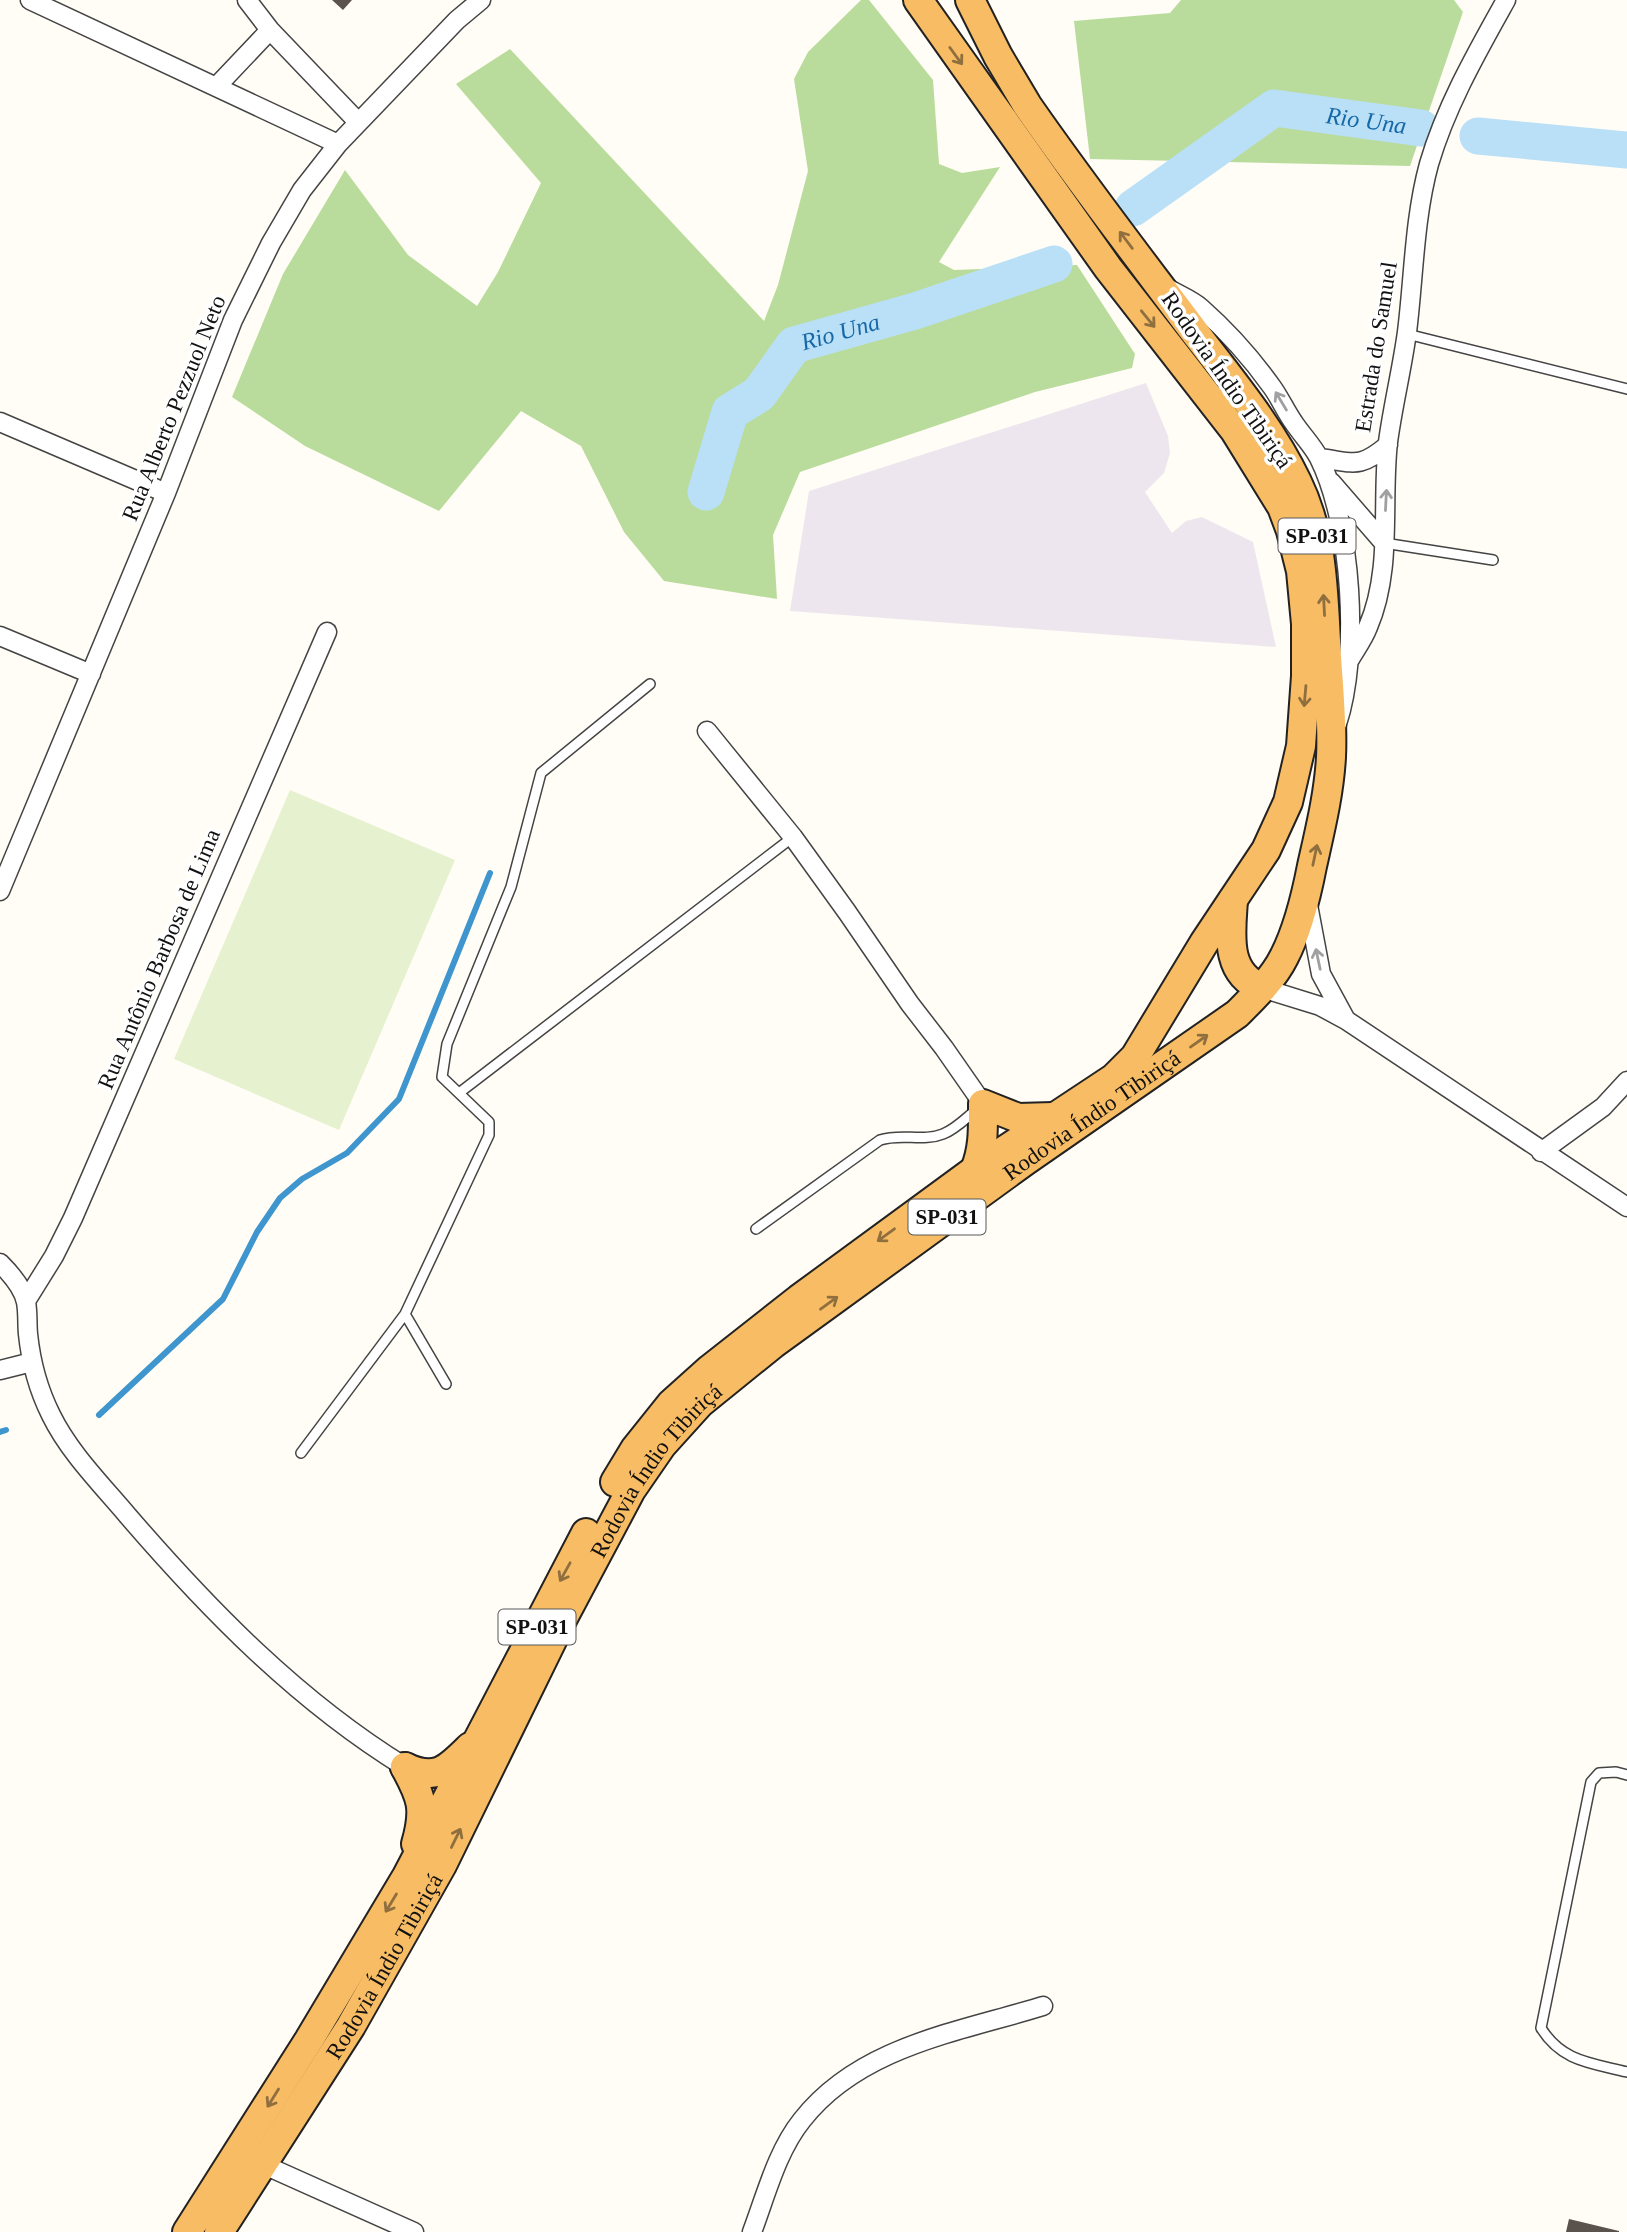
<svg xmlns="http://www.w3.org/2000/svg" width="1627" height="2232" font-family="Georgia,serif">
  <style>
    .industrial { fill: #eee6ef }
    .forest { fill: #b9dc9c }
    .pitch { fill: #e6f2cf }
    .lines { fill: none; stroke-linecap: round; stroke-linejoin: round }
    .stream { stroke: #3f96cf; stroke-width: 6 }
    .river { stroke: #b9e0f7; stroke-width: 37 }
    .building { fill: #5a524d }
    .service-casing { stroke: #444; stroke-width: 12 }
    .minor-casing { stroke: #444; stroke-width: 21 }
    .trunk-casing { stroke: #222; stroke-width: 32 }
    .service { stroke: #fff; stroke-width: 9 }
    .minor { stroke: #fff; stroke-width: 18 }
    .trunk { stroke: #f7bc64; stroke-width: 28 }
    .oneway { stroke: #906f3f }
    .oneway2 { stroke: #a0a0a0 }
    .labels { text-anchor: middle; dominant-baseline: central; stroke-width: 7; stroke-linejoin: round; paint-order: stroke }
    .shield { fill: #fff; stroke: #585858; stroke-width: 2 }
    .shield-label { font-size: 21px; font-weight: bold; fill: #111 }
    .street-label { font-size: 23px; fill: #111; stroke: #fff }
    .water-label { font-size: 24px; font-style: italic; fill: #1768a6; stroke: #fff }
  </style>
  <rect width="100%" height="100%" fill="#fffdf5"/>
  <path class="industrial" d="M1146,383L1168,436L1170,453L1164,473L1145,492L1172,533L1186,521L1202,517L1253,542L1276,647L790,611L809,491Z"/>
  <path class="forest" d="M861,0H869L933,80L939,164L962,173L1000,167L939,262L954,270L1077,265L1135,354L1132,368L1035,392L800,472L773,535L777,599L664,581L624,532L581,446L521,411L439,511L305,446L232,397L283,274L345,170L408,255L477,306L498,272L541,183L456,84L510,49L764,321L778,285L808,171L794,79L808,52Z
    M1181,0H1454L1463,12L1410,166L1090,159L1074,21L1170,13Z"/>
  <path class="pitch" d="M290,790L455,860L339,1130L174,1059Z"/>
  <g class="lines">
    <path class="stream" d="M99,1415L223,1299L257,1232L280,1198L302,1179L347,1153L399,1099L490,873
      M0,1432L6,1430"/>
    <g class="river">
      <path d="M1478,136L1627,150"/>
      <path id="s1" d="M1133,208L1274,108L1421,128"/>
      <path id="s2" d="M706,492L730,412L759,394L794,345L915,311L1054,264"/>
    </g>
  </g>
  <path class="building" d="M332,0H352L343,10Z
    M1569,2219L1619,2231V2232H1566Z"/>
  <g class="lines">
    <g class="service-casing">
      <path id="service" d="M1407,334L1627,389
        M1384,543L1493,560
        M459,1093L793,837
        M756,1229L880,1140C901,1133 923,1142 943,1134C956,1129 966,1118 976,1110
        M446,1384L405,1314L489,1135V1122L442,1077L447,1044L511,887L541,773L650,684
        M301,1453L405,1314
        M1627,1775L1616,1772L1599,1773L1591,1782L1541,2028C1562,2062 1592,2063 1627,2072"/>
    </g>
    <g class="minor-casing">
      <path id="minor" d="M30,0L338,144
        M247,0L270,30L358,122
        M217,86L270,30
        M1169,289C1179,295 1192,300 1201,308C1226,330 1252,359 1272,387C1280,398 1286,412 1294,423C1302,435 1313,446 1319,458C1352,524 1360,654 1337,724
        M0,422L166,493
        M1319,458C1354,462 1358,470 1388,445
        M1331,482L1384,543
        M0,636L91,674
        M1350,659C1356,649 1364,638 1368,627C1393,569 1381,503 1388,442C1393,405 1402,369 1407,332C1414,276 1414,219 1429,164C1446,106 1477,52 1506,0
        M707,731L793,837L847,912L910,1004L944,1048L983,1104
        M0,891L166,493L233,320L271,243L302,190L338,144L457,20L481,0
        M1308,905L1321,974L1346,1020
        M1262,988L1320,1006L1346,1020L1627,1207
        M1541,1152L1603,1107L1627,1081
        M0,1263C10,1273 23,1288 26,1302C28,1312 27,1324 28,1334C31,1363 38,1389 51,1415C69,1452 101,1484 128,1516C210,1611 298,1701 405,1767
        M26,1301L54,1256L73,1218L327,632
        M0,1370L32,1362
        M262,2164L414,2232
        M752,2232C766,2195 777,2151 802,2120C860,2046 959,2032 1043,2006"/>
    </g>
    <g class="trunk-casing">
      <g id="trunk">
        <path d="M1233,900C1231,933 1224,973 1262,988"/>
        <path d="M975,1170C984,1148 983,1128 983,1104L1018,1118L1053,1117"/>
        <path d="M615,1482L635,1449L671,1404L710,1369L799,1299L975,1170L1114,1078L1135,1057L1204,943L1266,850L1288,802L1301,746L1306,676V624L1301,571L1291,531L1282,507L1235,431L1108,268L918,0"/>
        <path d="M405,1767C436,1782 448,1769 470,1747"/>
        <path d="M405,1767C422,1798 426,1809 416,1844"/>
        <path d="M187,2232L309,2040L407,1876L586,1533"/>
        <path id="s3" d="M219,2232L351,2026L442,1865L563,1618L631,1490L662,1445L700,1403L773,1344L1025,1161L1237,1014C1254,997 1273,979 1284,957C1298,930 1306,897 1312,866C1320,830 1329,794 1331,757C1333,719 1328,680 1326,641C1323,586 1322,533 1297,482C1272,429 1232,381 1196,334C1139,258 1081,183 1027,105L998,56L970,0"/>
      </g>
    </g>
    <use href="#service" class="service"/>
    <use href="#minor" class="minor"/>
    <use href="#trunk" class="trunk"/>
  </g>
  <defs><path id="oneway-shaft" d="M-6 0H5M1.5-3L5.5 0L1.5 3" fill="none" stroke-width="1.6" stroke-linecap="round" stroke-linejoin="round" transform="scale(1.75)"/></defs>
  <g class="oneway">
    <use href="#oneway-shaft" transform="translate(956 56) rotate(54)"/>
    <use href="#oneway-shaft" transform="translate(1126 240) rotate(-127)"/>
    <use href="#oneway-shaft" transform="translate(1148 319) rotate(51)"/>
    <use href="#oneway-shaft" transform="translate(1324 605) rotate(-93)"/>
    <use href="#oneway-shaft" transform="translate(1305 696) rotate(95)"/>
    <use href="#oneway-shaft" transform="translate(1315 855) rotate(-78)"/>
    <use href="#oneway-shaft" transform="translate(1199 1041) rotate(-35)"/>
    <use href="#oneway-shaft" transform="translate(886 1235) rotate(144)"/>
    <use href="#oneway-shaft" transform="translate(829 1303) rotate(-36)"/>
    <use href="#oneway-shaft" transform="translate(565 1572) rotate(119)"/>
    <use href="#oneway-shaft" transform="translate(456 1838) rotate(-64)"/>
    <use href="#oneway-shaft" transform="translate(391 1903) rotate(121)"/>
    <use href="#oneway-shaft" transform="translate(273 2098) rotate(122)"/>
  </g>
  <g class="oneway2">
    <use href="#oneway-shaft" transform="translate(1281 401) rotate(-121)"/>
    <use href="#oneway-shaft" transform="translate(1386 500) rotate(-87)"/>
    <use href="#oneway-shaft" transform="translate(1318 959) rotate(-102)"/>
  </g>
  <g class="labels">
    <g class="shield">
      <rect x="1278.5" y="518.5" width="77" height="35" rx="5"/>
      <rect x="908.5" y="1199.5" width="77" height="35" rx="5"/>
      <rect x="498.5" y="1609.5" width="77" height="35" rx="5"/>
    </g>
    <g class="shield-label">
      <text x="1317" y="536">SP-031</text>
      <text x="947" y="1217">SP-031</text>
      <text x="537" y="1627">SP-031</text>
    </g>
    <g class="street-label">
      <text transform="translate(1376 347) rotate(-81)">Estrada do Samuel</text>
      <text transform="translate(1227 380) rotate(55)">Rodovia Índio Tibiriçá</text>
      <text transform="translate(174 408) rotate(-68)">Rua Alberto Pezzuol Neto</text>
      <text transform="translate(159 959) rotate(-67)">Rua Antônio Barbosa de Lima</text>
      <text stroke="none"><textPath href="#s3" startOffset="1447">Rodovia Índio Tibiriçá</textPath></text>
      <text stroke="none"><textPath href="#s3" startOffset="880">Rodovia Índio Tibiriçá</textPath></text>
      <text stroke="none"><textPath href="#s3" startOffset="313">Rodovia Índio Tibiriçá</textPath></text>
    </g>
    <g class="water-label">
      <text stroke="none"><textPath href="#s1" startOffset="266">Rio Una</textPath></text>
      <text stroke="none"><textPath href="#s2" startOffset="226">Rio Una</textPath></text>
    </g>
  </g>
</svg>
